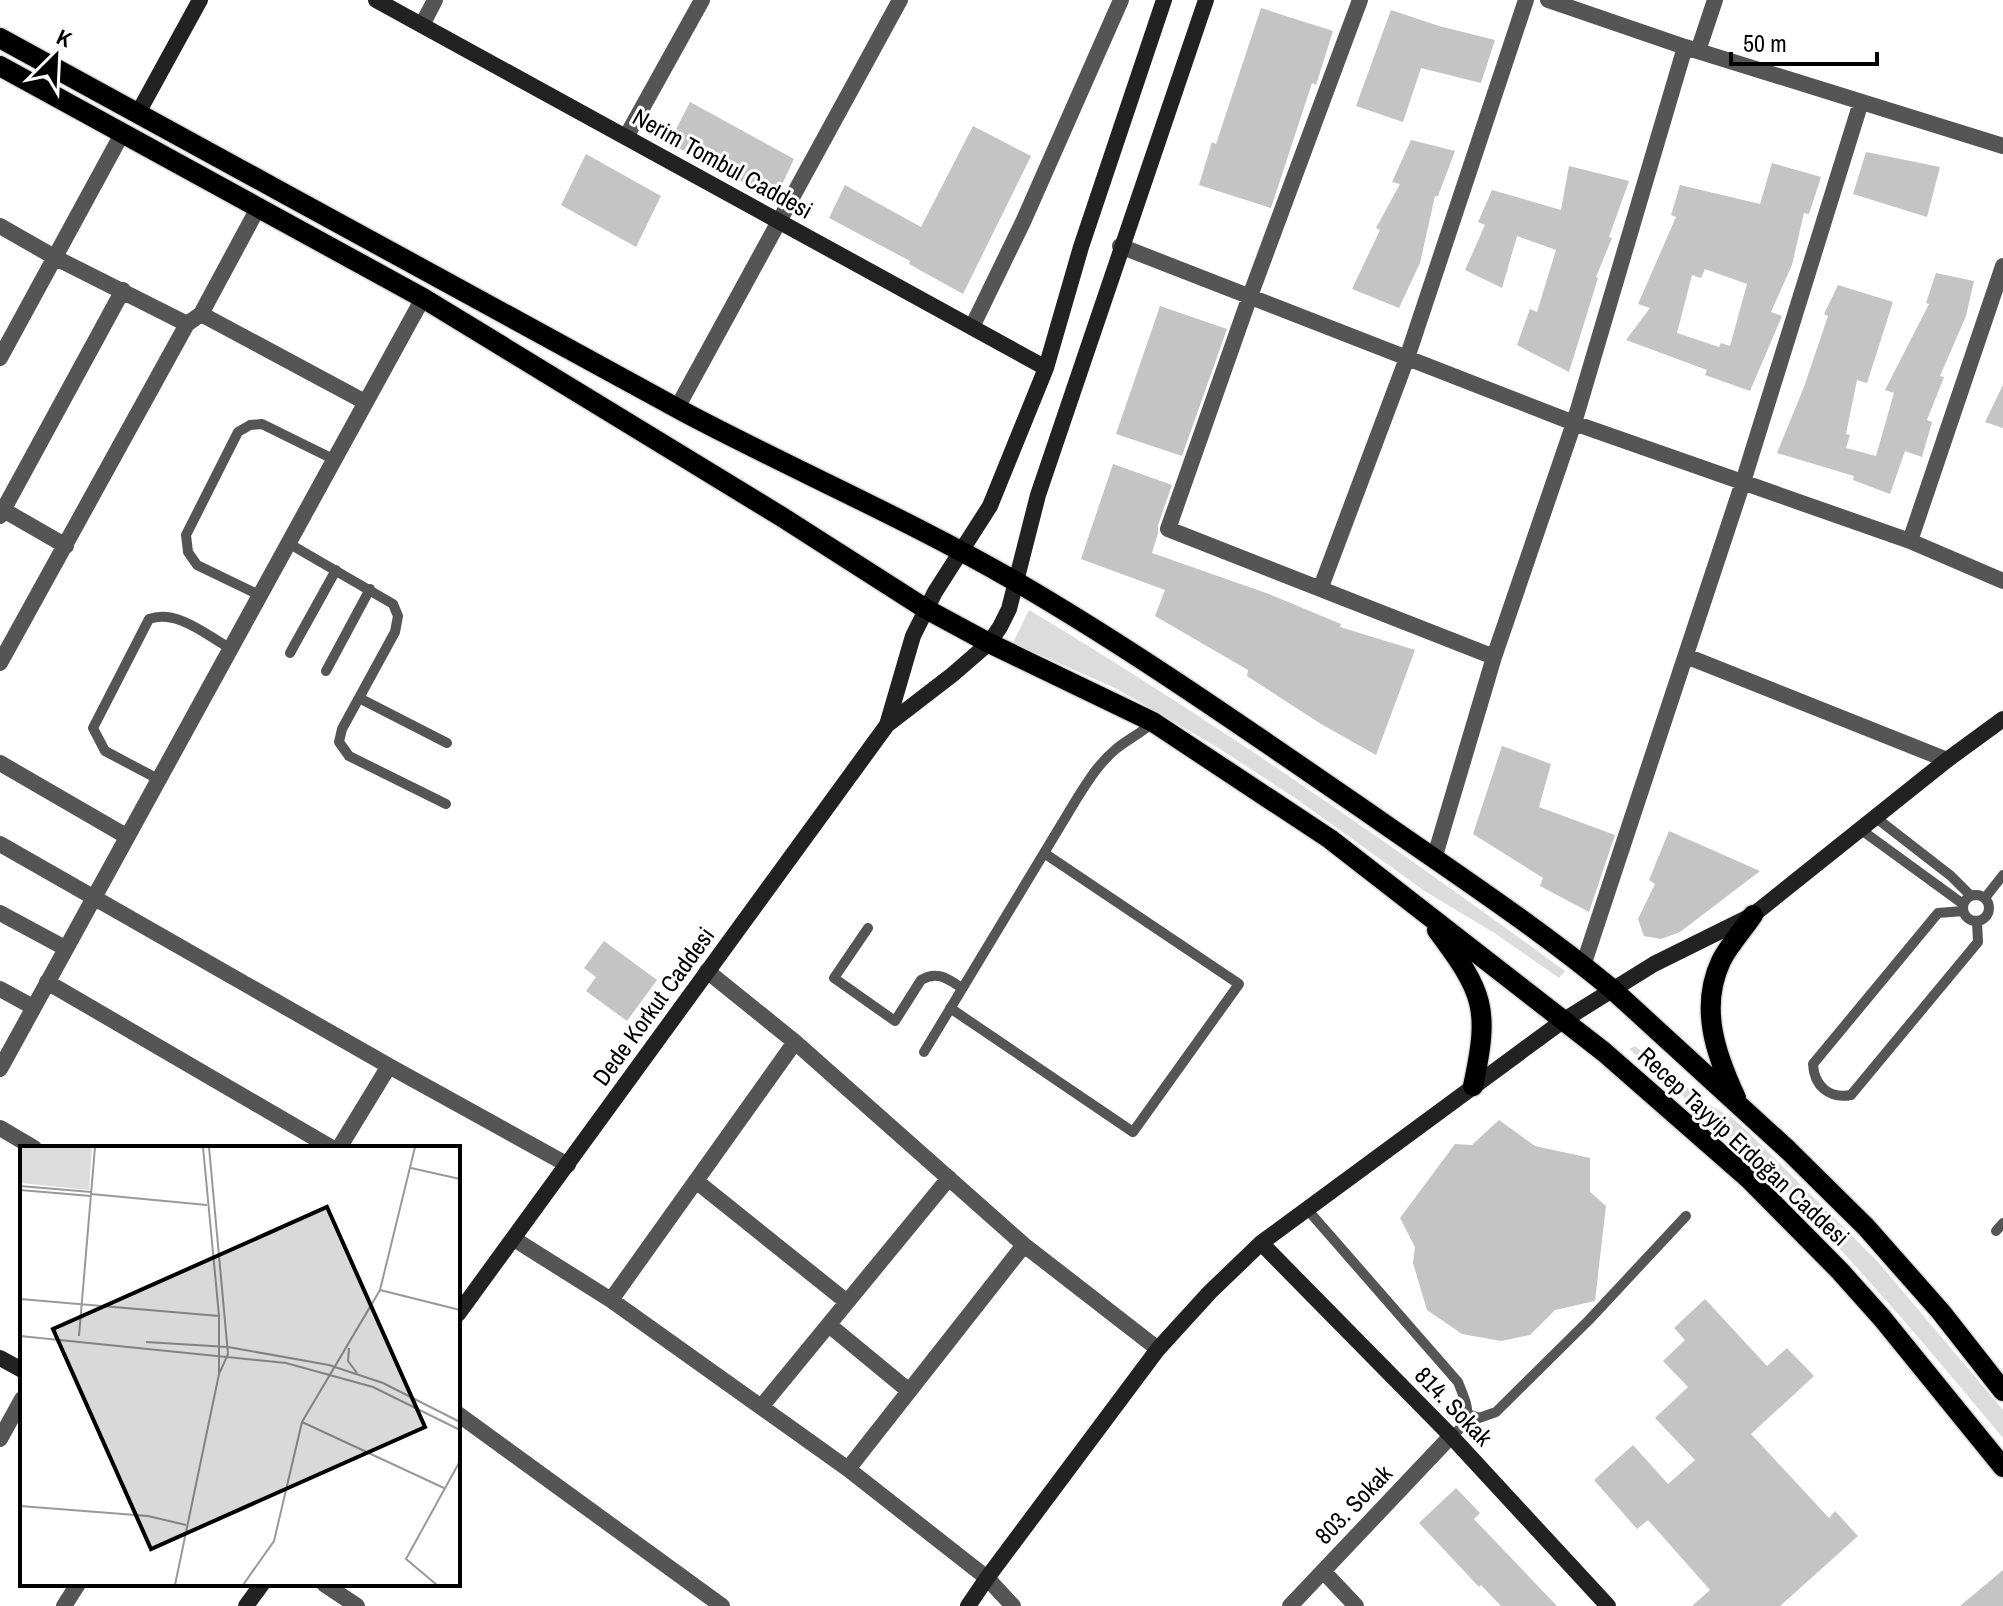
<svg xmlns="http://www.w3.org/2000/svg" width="2003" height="1606" font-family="'Archivo Narrow',sans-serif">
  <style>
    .green { fill: #dcdcdc }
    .building { fill: #c4c4c4; fill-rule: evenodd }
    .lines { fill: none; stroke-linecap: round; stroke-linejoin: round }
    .primary-casing { stroke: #dbdbdb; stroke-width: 23 }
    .lane { stroke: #555; stroke-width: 10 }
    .street { stroke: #555; stroke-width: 16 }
    .secondary { stroke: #222; stroke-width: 16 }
    .primary { stroke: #000; stroke-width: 20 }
    .labels { text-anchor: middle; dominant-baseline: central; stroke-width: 6; stroke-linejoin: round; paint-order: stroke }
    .street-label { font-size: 24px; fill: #000; stroke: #fff }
    .inset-road { fill: none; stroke: #999; stroke-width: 2 }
    .view { fill: #000; fill-opacity: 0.15; stroke: #000; stroke-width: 4 }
    .inset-edge { fill: none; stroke: #000; stroke-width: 4 }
  </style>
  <rect width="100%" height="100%" fill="#fff"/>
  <path class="green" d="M1029,610C1214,721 1391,844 1565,971L1559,978L1496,934L1426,892L1298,800L1217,747L1117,689L1013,643Z
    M1635,1046L1708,1104L1731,1117L1746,1130L1878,1262L2003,1410V1438C1929,1349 1855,1261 1773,1179C1728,1133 1678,1091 1629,1049Z"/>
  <path class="building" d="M1261,8L1333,31L1316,85L1312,83L1271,208L1199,185L1212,142L1216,144Z
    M1391,10L1439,26L1495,40L1481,83L1421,68L1403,122L1356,106Z
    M690,102L794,159L775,199L669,143Z
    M973,126L1031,156L963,294L909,264L910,261L829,218L845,185L921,227Z
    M1411,140L1455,151L1438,196H1435L1420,263L1399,308L1352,289L1380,230L1376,228L1400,184L1392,182Z
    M1866,152L1940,167L1927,217L1853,194Z
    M586,154L661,196L636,247L561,205Z
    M1772,163L1821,177L1809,214L1804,213L1792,265L1771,312L1782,316L1750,391L1705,375L1707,370L1626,340L1650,308L1638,304L1676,217L1671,215L1680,185L1760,204ZM1705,269L1747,284L1730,346L1721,343L1719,347L1677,333L1692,275L1701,278Z
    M1569,166L1629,181L1609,237L1612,238L1596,277L1598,278L1569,372L1517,345L1530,309L1537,312L1556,250L1517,236L1502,288L1465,270L1485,225L1478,222L1492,190L1561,210Z
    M1936,273L1974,281L1966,316L1940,376L1944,377L1927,420L1932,422L1922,457L1905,451L1890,494L1853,480L1854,476L1777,453L1804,387L1828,316L1824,314L1838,285L1893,302L1867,383L1857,380L1846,434L1850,435L1846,448L1876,456L1894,393L1885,390L1929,304L1926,303Z
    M1160,306L1227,329L1182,456L1116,434Z
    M2003,385V428L1985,422Z
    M1113,464L1172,485L1158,525V533L1152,553L1269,594L1341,624L1340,627L1415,650L1376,755L1321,724L1247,676L1248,670L1155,616L1165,590L1081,559Z
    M1502,746L1551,764L1539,807L1615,835L1589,912L1540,886L1543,878L1473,834Z
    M1669,831L1760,871L1680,932L1661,939L1644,936L1638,919L1655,884L1649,880Z
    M604,941L657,980L627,1021L586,991L596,977L584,968Z
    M1499,1120L1535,1146L1590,1158V1192L1606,1206L1595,1301L1555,1310L1530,1335L1501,1341L1462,1334L1427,1310L1413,1263L1415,1247L1400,1218L1455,1144L1472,1145Z
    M1705,1299L1767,1366L1787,1348L1814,1376L1751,1434L1829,1518L1835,1511L1858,1536L1780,1606H1692L1710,1590L1648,1520L1637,1529L1594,1480L1633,1445L1668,1484L1695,1460L1655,1418L1688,1387L1663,1361L1685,1340L1674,1328Z
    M1456,1488L1480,1513L1474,1519L1557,1606H1501L1481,1585L1479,1587L1419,1523Z
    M2003,1570V1606H1960Z"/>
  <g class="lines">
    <g class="primary-casing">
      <path id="primary" d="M0,38C229,162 457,290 686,413C794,470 907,519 1013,580C1132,649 1246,729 1360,807C1444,866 1532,923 1612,989L1788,1150L1866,1227L1941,1312L2003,1391
        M0,66L423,298L782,517L926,609L989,643L1153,722L1330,839L1604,1052L1749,1179L1840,1271L1882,1318L2003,1467
        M1437,930C1484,993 1490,1008 1473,1086
        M1736,1098C1716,1055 1699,1008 1721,961C1729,945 1743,930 1753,915"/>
    </g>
    <path class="lane" d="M288,543L393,604L398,616L395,632L342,729L339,742L349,756L446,804
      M259,595L197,565L188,552L186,535L238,432L250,425L262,424L333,459
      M290,653L336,570
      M326,671L370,589
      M359,698L447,743
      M158,779L105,751L93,728L149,619C177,609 206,635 230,648
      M1875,817L1951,876L1971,896
      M1860,829L1963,904
      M1963 908a13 13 0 1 1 26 0a13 13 0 1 1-26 0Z
      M1985,898L2003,875
      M1963,911L1938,913L1813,1064C1814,1086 1829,1099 1851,1095L1978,942L1977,922
      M868,928L834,978L895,1021L921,980C937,970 948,979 962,988
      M950,1008L1133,1132L1239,984L1044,853
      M924,1052L1076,800C1088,781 1099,763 1116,749C1128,739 1142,733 1153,722
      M1306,1208L1458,1382C1467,1405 1476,1419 1451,1436
      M1996,1231L2003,1223
      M1468,1414L1479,1418L1496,1412L1589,1320L1686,1216"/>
    <path class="street" d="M1360,0L1250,296L1168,529L1494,657
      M1548,0L1685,47L2003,146
      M422,25L435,0
      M1698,51L1715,0
      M626,137L702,0
      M0,226L56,258L187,324
      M1120,246L1574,423L1910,541L2003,581
      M201,314L365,402
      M972,327L1023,222L1121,0
      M0,358L123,132
      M677,408L900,0
      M0,508L66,546
      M0,516L123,290
      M1910,541L2003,266
      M1321,587L1407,358L1526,0
      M1686,656L1947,760
      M0,663L187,324L201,314L258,208
      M0,763L126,836
      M0,844L389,1066L568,1165
      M1434,859L1494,657L1574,423L1685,47
      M0,913L65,948
      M1583,966L1743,482L1861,102
      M707,971L795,1042L1024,1245L1158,1349
      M47,982L332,1148
      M0,989L33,1007
      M0,1069L423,298
      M0,1128L34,1148
      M339,1148L389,1066
      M696,1181L847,1302
      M514,1239L611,1300L848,1469L987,1578L1013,1606
      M611,1300L795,1042
      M829,1325L909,1391
      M761,1407L949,1178
      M458,1414L722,1606
      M0,1439L22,1399
      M848,1469L1024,1245
      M1323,1571L1356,1606
      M324,1584L357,1606
      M64,1606L78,1584
      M1290,1606L1451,1436"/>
    <path class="secondary" d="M376,0L1046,368
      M138,113L200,0
      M887,725L913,636L935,592L990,506L1046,368L1081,247L1164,0
      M1261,1243L1451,1436L1608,1606
      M458,1314L887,725L952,675L989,643L1000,627L1009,609L1038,495L1206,0
      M0,1358L22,1370
      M246,1606L262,1584
      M968,1606L987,1578L1158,1349L1210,1292L1261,1243L1564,1020L1654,964L1753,915L1947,760L2003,719"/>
    <use href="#primary" class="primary"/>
  </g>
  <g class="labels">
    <g class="street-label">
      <text transform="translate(723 163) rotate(29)">Nerim Tombul Caddesi</text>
      <text transform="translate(653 1006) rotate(-54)">Dede Korkut Caddesi</text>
      <text transform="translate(1744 1146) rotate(43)">Recep Tayyip Erdoğan Caddesi</text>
      <text transform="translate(1454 1406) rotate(46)">814. Sokak</text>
      <text transform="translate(1353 1504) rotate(-46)">803. Sokak</text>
    </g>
  </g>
  <g transform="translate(20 1146)">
    <rect width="440" height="440" fill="#fff"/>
    <path d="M1,1H72L69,44L0,37Z" fill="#dcdcdc"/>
    <path class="inset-road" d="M183,1L199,170V228M391,22L440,33M0,40L71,46M0,44L71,50M71,48L187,59M360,144L440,164M0,153L199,170M0,190L266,217L353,241L440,284M59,190L75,1M126,196L208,201L309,219L363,237L440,276M329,202L328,215L337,227M282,276L424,342M0,360L128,370L166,379M155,439L199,228L208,208L189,1M223,439L254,395L282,276L360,144L395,1M417,439L386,413L440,315"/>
    <path class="view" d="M307,61L405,281L131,403L33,183Z"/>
    <rect width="440" height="440" class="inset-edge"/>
  </g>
  <g transform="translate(56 56) rotate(24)" stroke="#ffffff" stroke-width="6" paint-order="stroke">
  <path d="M0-6L14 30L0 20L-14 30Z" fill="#000000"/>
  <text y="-12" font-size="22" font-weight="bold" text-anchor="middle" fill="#000000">K</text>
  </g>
  <path d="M1731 52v12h146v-12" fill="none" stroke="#000000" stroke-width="4"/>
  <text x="1743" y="52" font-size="24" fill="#000000" stroke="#ffffff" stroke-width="6" paint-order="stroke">50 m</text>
</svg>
